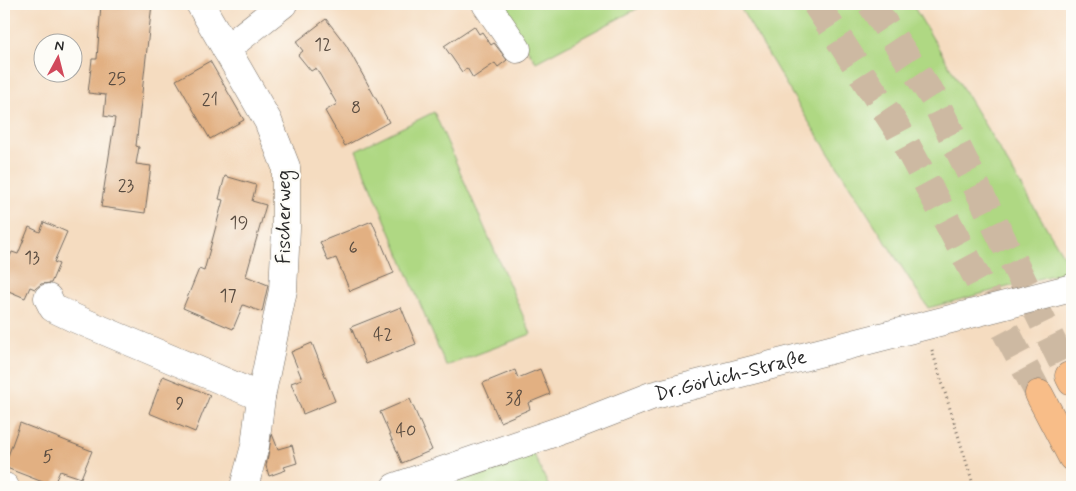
<svg xmlns="http://www.w3.org/2000/svg" width="1076" height="491" font-family="Mynerve,sans-serif">
  <style>
    .green { fill: #afd883; stroke: #6d8257 }
    .building { fill: #e2b082 }
    .lines { fill: none; stroke-linecap: round; stroke-linejoin: round }
    .highway-tunnel { stroke: #cdb9a2; stroke-width: 28; stroke-dasharray: 28 14; stroke-linecap: butt }
    .minor-casing { stroke: #72695f; stroke-width: 29 }
    .highway-casing { stroke: #72695f; stroke-width: 29 }
    .path { stroke: #72695f; stroke-width: 3; stroke-dasharray: 1 4; stroke-linecap: butt }
    .minor { stroke: #fff; stroke-width: 28 }
    .highway { stroke: #f8bd88; stroke-width: 28 }
    .labels { text-anchor: middle; dominant-baseline: central; stroke-width: 4.5; stroke-linejoin: round; paint-order: stroke }
    .number-label { font-size: 18px; fill: #594c41 }
    .street-label { font-size: 20px; fill: #2b2b2b; stroke: #fdfcf7 }
  </style>
  <rect width="100%" height="100%" fill="#fdfcf7"/>
  <filter id="ink" filterUnits="userSpaceOnUse"><feTurbulence type="fractalNoise" baseFrequency=".02" numOctaves="2"/><feDisplacementMap in="SourceGraphic" scale="10" xChannelSelector="R" yChannelSelector="G"/><feConvolveMatrix kernelMatrix="1 2 1 2 8 2 1 2 1" color-interpolation-filters="sRGB"/></filter>
  <filter id="wash" filterUnits="userSpaceOnUse"><feTurbulence type="fractalNoise" baseFrequency=".0096" numOctaves="4" result="noise"/><feDisplacementMap in="SourceGraphic" scale="20" xChannelSelector="R" yChannelSelector="G"/><feGaussianBlur stdDeviation="1.12" result="paint"/><feColorMatrix in="noise" values="0 0 0 0 0 0 0 0 0 0 0 0 0 0 0 0 0 1.4 0 .05"/><feComposite in="paint" operator="in"/></filter>
  <g filter="url(#wash)">
    <rect width="100%" height="100%" fill="#f5dcc0"/>
    <path class="green" d="M497,4H646L536,62Z
      M738,4H912L1072,270L928,308L805,116Z
      M434,112L531,334L446,366L356,150Z
      M533,452L549,487H442L439,482Z"/>
    <g id="blocks">
      <path class="building" d="M101,4H152L136,146L139,147L136,164L151,166L145,213L101,207L115,118L104,116L106,95L88,93L92,59H97Z
        M326,19L346,45L389,122L345,146L325,111L337,104L316,68L311,71L298,55L303,51L296,42Z
        M474,26L479,34L482,32L491,45L494,43L507,60L498,67L495,63L473,78L467,68L462,72L444,46Z
        M210,61L244,120L210,139L176,80Z
        M225,176L256,185L252,201L266,205L246,276L268,285L262,312L243,305L233,329L183,308L199,269L204,271L223,200L219,199Z
        M372,221L394,273L350,291L336,258L328,261L320,242Z
        M44,222L67,232L54,262L59,264L51,283L41,284L35,289L30,287L25,298L4,289V271L12,252L18,254L29,227L40,232Z
        M401,307L416,344L366,364L351,327Z
        M312,343L335,401L303,414L291,383L302,379L291,352Z
        M540,369L550,394L528,403L530,409L500,422L483,383L515,370L518,378Z
        M163,376L210,395L195,432L149,413Z
        M410,399L432,450L402,463L380,412Z
        M20,423L92,451L81,478L60,471L53,486L4,467Z
        M272,434L278,449L292,445L297,463L284,467L286,470L269,476L266,466Z"/>
    </g>
  </g>
  <g filter="url(#ink)">
    <use href="#blocks" fill-opacity="0" stroke="#72695f" stroke-width="1"/>
    <g class="lines">
      <path class="highway-tunnel" d="M816,4L899,131L1039,394
        M871,4L933,97L1069,376"/>
      <g class="minor-casing">
        <g id="minor">
          <path d="M200,4L268,121L286,167V228L283,290L261,397L255,446L244,487"/>
          <path d="M486,4L517,49"/>
          <path d="M226,49L283,4"/>
          <path d="M48,298L53,308L74,318L261,397"/>
          <path d="M4,487H5"/>
          <path id="s1" d="M395,487L579,424L651,396L1072,288"/>
        </g>
      </g>
      <g class="highway-casing">
        <path id="highway" d="M1069,376L1072,382
          M1039,394L1072,457"/>
      </g>
      <path class="path" d="M932,350L974,487"/>
      <use href="#minor" class="minor"/>
      <use href="#highway" class="highway"/>
    </g>
  </g>
  <g class="labels">
    <g class="number-label">
      <text x="323" y="45">12</text>
      <text x="117" y="79">25</text>
      <text x="210" y="100">21</text>
      <text x="356" y="108">8</text>
      <text x="126" y="186">23</text>
      <text x="239" y="223">19</text>
      <text x="353" y="248">6</text>
      <text x="32" y="258">13</text>
      <text x="228" y="296">17</text>
      <text x="383" y="335">42</text>
      <text x="514" y="399">38</text>
      <text x="180" y="404">9</text>
      <text x="406" y="431">40</text>
      <text x="48" y="457">5</text>
    </g>
    <g class="street-label">
      <text transform="translate(284 217) rotate(-90)">Fischerweg</text>
      <text stroke="none"><textPath href="#s1" startOffset="354">Dr.Görlich-Straße</textPath></text>
    </g>
  </g>
  <rect width="1076" height="491" fill="none" stroke="#fdfcf7" stroke-width="20"/>
  <g transform="translate(58 58) rotate(7)"><circle r="24" fill="#fdfcf7" stroke="#a9a8a5"/>
  <path d="M0-4L9 19L0 12L-9 19Z" fill="#d1495b"/>
  <text y="-8" font-size="14" font-weight="bold" text-anchor="middle" fill="#2b2b2b">N</text>
  </g>
</svg>
